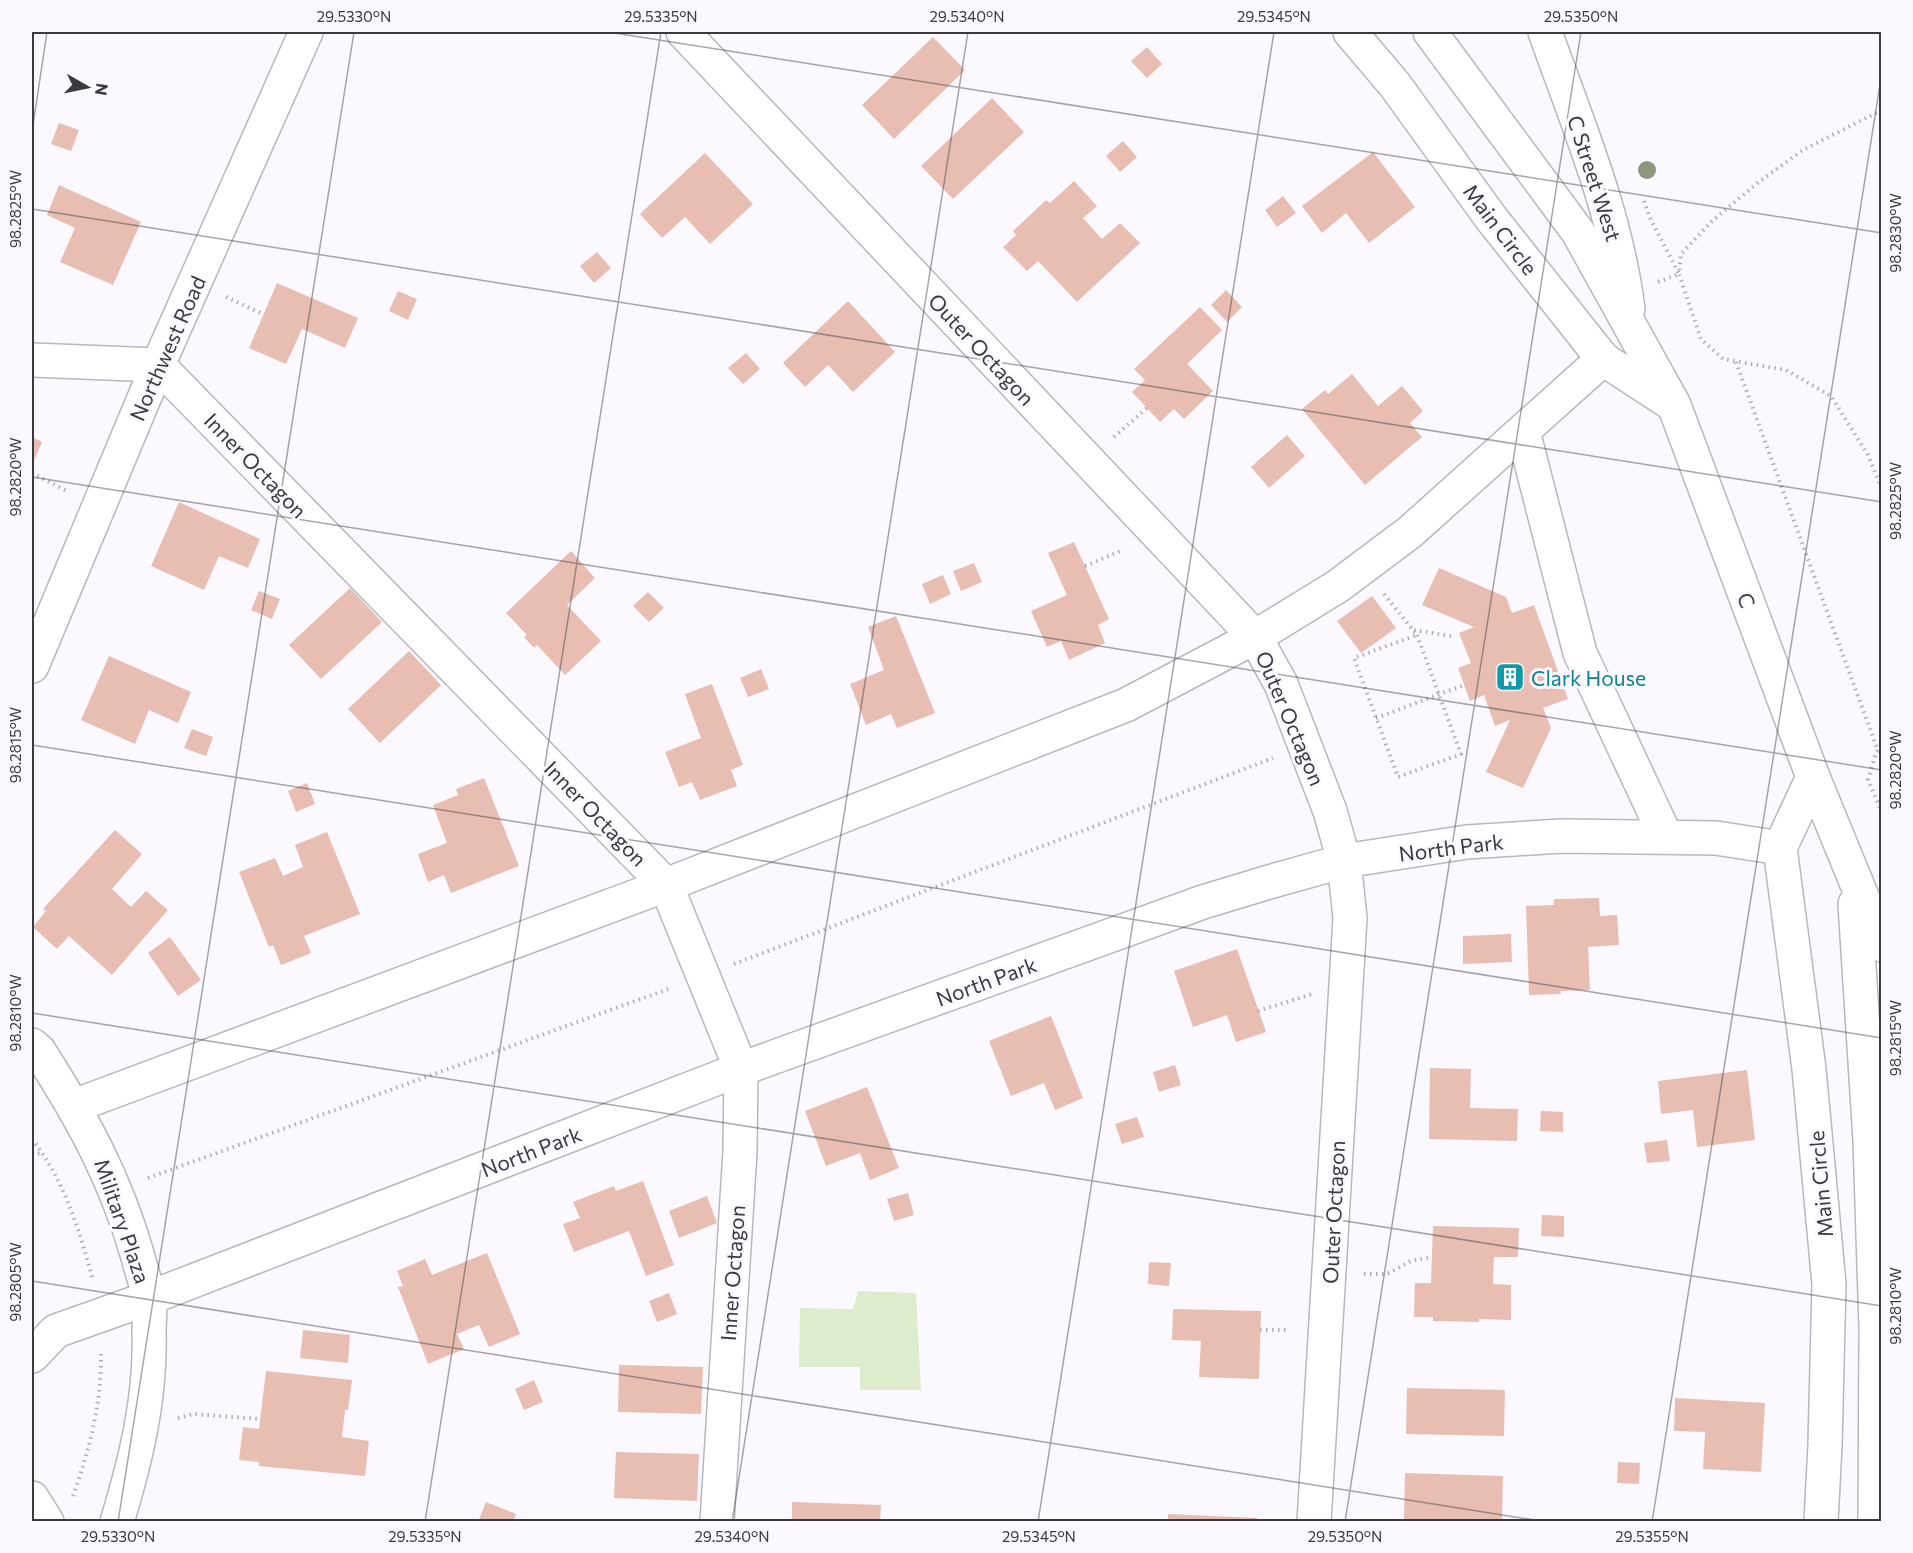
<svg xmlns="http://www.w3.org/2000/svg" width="1913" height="1553" font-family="Commissioner,sans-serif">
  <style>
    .green { fill: #deecce }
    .building { fill: #e7beb1 }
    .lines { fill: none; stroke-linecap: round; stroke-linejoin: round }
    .minor-casing { stroke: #b8b7bd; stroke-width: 36 }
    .path { stroke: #aeadb2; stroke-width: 4; stroke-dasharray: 1.5 4.5; stroke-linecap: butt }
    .minor { stroke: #fff; stroke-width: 33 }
    .tree { fill: #8c977c }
    .ticks { fill: none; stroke: #3b3a3d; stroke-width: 1.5; stroke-opacity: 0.45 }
    .labels { text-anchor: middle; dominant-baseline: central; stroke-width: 6; stroke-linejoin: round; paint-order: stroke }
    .street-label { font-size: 21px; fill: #3b3a3d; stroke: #fbf9ff }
    .culture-label { font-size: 21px; fill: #0d838f; stroke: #fbf9ff; text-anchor: start }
    .neatline { fill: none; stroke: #3b3a3d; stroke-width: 2 }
    .ticks-label { font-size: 15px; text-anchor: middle; fill: #3b3a3d }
  </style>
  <rect width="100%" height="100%" fill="#fbf9ff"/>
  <path class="green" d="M858,1291L916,1293L921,1390H860V1367H799L800,1308L853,1309Z"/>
  <path class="building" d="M933,37L965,70L894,139L862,105Z
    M1147,47L1162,64L1147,78L1131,61Z
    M992,98L1024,132L953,199L921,166Z
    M59,123L79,130L71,151L51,144Z
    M1123,141L1137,157L1120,172L1106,156Z
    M1373,152L1415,207L1369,243L1346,213L1322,233L1302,206Z
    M705,153L753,204L710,244L685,217L662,238L640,214Z
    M1074,181L1097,206L1083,218L1102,239L1120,223L1140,243L1077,302L1038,261L1027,271L1003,247L1016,235L1013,231L1046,200L1050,203Z
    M59,185L141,222L113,285L60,262L75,228L47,215Z
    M1283,196L1296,213L1277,227L1265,210Z
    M597,252L611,268L594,283L580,266Z
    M277,283L358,318L345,348L302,329L286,364L249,348Z
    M1226,290L1242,307L1227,322L1211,305Z
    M398,291L417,299L408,320L389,311Z
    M848,301L895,352L853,392L828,365L805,387L783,363Z
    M1200,307L1222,330L1187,364L1213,391L1184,419L1174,409L1160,422L1132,392L1145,380L1134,369Z
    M746,353L760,369L743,384L728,368Z
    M1352,374L1378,406L1402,386L1423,411L1410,423L1422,437L1365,485L1302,409L1325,390L1328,394Z
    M1287,435L1305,456L1269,488L1251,467Z
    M32,437L42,442L32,465Z
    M179,502L260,539L248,568L219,556L204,590L151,566Z
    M1074,542L1109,619L1098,625L1105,643L1069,660L1061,641L1047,647L1031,611L1067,595L1048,553Z
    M571,551L595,578L567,605L601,641L565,675L537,645L534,648L524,637L527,635L506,613Z
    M974,563L982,582L961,591L953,571Z
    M1439,568L1506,597L1512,613L1534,605L1568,699L1543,708L1551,728L1523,788L1486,772L1510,720L1495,726L1484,695L1470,701L1458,668L1471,663L1459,633L1474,627L1422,605Z
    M943,575L951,594L930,604L922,584Z
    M350,588L382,622L321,679L289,645Z
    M259,591L280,599L272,619L251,610Z
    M648,592L664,608L649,622L633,606Z
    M1372,596L1396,628L1361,653L1337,621Z
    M896,616L935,713L897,728L891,714L866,725L850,684L884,670L868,627Z
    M409,651L441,685L380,743L348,709Z
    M109,656L191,692L178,723L149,710L135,744L81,720Z
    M761,669L769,689L748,697L740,678Z
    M712,684L743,765L731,770L737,786L700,800L692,782L679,787L665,752L701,738L685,694Z
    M192,729L213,737L206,756L184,748Z
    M484,778L519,866L451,893L444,875L428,882L418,854L447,843L433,805L458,795L456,789Z
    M307,783L315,804L296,812L288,791Z
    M115,830L142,854L112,889L131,907L146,891L168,910L112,975L69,936L57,949L33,927L46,911L43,909Z
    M327,832L360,914L304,936L311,953L281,965L273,945L269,947L239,872L275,858L283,876L303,867L295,845Z
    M1599,898L1600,916L1617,915L1619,945L1588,947L1590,990L1560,991L1561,994L1529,995L1526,906L1554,905V899Z
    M1511,934L1512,962L1463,964V936Z
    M170,937L201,980L178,996L148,953Z
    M1237,949L1266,1032L1236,1042L1227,1015L1193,1027L1174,971Z
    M1051,1016L1083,1098L1055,1110L1044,1083L1011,1096L989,1041Z
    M1175,1065L1181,1085L1159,1092L1153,1072Z
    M1430,1068L1471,1069L1470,1108L1518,1109L1517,1141L1429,1139Z
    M1747,1070L1755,1140L1697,1147L1693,1110L1661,1114L1658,1081Z
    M867,1087L899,1168L870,1180L860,1153L826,1166L805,1111Z
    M1541,1111L1563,1112V1132L1540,1131Z
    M1137,1117L1144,1137L1122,1144L1115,1124Z
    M1667,1140L1670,1161L1647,1163L1644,1143Z
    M643,1181L674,1265L646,1276L629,1231L574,1252L563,1224L580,1218L573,1202L614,1186L616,1191Z
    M908,1193L914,1215L894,1221L887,1199Z
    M707,1196L717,1223L679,1238L669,1211Z
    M1542,1215L1564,1216V1237L1541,1236Z
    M1433,1226L1519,1228L1518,1257H1494L1493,1284L1511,1285V1320L1479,1319V1322L1433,1321V1317H1414L1415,1283H1431Z
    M487,1253L520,1334L489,1347L479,1325L457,1334L464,1349L428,1364L398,1287L403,1286L397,1271L425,1259L432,1275Z
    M1149,1262L1171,1263L1169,1286L1148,1284Z
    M669,1293L677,1314L657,1322L649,1301Z
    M1173,1309L1261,1311L1259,1379L1199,1377L1201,1341L1172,1340Z
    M303,1330L350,1335L348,1363L300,1358Z
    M619,1365L703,1367L701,1414L618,1412Z
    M266,1371L352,1380L348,1410H345L342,1437L369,1441L365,1476L259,1466V1462L239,1460L243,1427L259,1429Z
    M534,1380L543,1402L524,1410L515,1389Z
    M1407,1388L1505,1390L1504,1436L1406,1434Z
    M1675,1398L1765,1403L1761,1472L1703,1469L1705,1432L1674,1431Z
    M616,1452L699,1454L697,1501L614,1498Z
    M1618,1462L1640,1463L1639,1484L1617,1483Z
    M1405,1473L1503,1476L1502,1522L1404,1520Z
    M486,1502L516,1514L513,1522H478Z
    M792,1502L881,1505L880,1522H792Z
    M1168,1514L1257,1518V1522H1168Z"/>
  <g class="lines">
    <g class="minor-casing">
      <path id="minor" d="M683,32L1255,637L1281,684L1330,811L1344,861L1350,918L1314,1522
        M1350,32L1395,85L1491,218L1603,359L1669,402
        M1430,32L1578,232L1674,405L1813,777L1882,945
        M1545,32C1577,122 1616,213 1628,309
        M32,360L158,365L666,885L741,1069L740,1151L717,1522
        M1523,431L1580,653L1666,837
        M32,666L158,365L306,32
        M1780,848L1809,1069L1829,1284L1825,1445L1821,1522
        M1855,904L1870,1140L1876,1329L1875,1522
        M32,1045L39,1051C83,1120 115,1177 138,1257C141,1270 146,1283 149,1296C151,1308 149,1321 149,1333C151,1398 136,1459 117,1522
        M74,1106L666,885L1126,705L1255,637L1338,586L1410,532L1603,359
        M32,1356L56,1331L149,1298L741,1069L1203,902L1269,882L1344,861L1467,842L1562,836L1716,838L1780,848L1813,777
        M32,1498L47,1522"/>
    </g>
    <path class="path" d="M1882,110L1803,150L1760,181L1712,221L1681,254L1679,274L1701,339L1723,359L1786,370L1831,396L1868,455L1882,489
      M1644,201L1650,218L1679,274L1658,282
      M226,297L263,314
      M1736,362L1878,751
      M1114,437L1147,408
      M32,473L69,492
      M1085,566L1123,550
      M1384,594L1417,635
      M1414,630L1455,637
      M1417,635L1461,754L1398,777L1354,658Z
      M1376,718L1464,685
      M1882,746L1876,753L1868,780L1882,812
      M734,964L1273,758
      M1258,1011L1312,994
      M32,1139C64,1180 80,1231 93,1281
      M32,1154L42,1153
      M148,1178L671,988
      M1364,1274H1387L1411,1261L1432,1257
      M1260,1330H1289
      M178,1418L193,1414L260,1419
      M73,1496C90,1448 102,1402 101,1351"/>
    <use href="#minor" class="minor"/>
  </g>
  <circle class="tree" cx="1647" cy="170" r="9"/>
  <path class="ticks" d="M608,32L1882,233M32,132L47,32M32,209L1882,502M32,477L1882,770M32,745L1882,1038M32,1013L1882,1306M32,1281L1547,1522M118,1522L354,32M425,1522L661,32M732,1522L968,32M1038,1522L1274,32M1345,1522L1581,32M1652,1522L1882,72"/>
  <defs>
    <g id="building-square" transform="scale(1.5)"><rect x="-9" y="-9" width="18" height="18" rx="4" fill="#0f9aa8" stroke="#fbf9ff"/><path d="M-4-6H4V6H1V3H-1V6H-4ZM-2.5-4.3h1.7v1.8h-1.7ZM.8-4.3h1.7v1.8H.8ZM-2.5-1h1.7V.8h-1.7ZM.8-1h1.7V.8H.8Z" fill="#fff"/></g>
  </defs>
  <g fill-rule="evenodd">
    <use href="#building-square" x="1510" y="677"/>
  </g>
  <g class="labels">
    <g class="street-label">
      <text transform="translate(1595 178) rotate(72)">C Street West</text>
      <text transform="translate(1501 229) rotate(53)">Main Circle</text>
      <text transform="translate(167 348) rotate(-66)">Northwest Road</text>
      <text transform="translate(982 349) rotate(47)">Outer Octagon</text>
      <text transform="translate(256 465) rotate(46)">Inner Octagon</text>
      <text transform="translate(1747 600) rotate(69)">C</text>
      <text transform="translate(1291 718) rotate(67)">Outer Octagon</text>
      <text transform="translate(596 813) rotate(46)">Inner Octagon</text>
      <text transform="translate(1451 847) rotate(-7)">North Park</text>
      <text transform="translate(986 981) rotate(-20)">North Park</text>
      <text transform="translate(531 1151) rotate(-21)">North Park</text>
      <text transform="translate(1820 1184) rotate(-95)">Main Circle</text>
      <text transform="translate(1333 1212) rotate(-87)">Outer Octagon</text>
      <text transform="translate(123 1221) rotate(71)">Military Plaza</text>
      <text transform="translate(732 1273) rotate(-86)">Inner Octagon</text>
    </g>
    <g class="culture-label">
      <text x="1531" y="677">Clark House</text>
    </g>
  </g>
  <rect width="1913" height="1553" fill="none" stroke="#fbf9ff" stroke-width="66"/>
  <g transform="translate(87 87) rotate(99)" stroke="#fbf9ff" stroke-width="4.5" paint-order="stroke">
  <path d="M0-4.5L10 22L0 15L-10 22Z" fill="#3b3a3d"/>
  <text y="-9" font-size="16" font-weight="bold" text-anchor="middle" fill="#3b3a3d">N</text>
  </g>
  <rect x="33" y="33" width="1847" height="1487" class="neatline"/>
  <g class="ticks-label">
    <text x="354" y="22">29.5330°N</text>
    <text x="661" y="22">29.5335°N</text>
    <text x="967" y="22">29.5340°N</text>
    <text x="1274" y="22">29.5345°N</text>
    <text x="1581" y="22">29.5350°N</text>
    <text transform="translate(16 209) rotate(-90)" y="5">98.2825°W</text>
    <text transform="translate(1896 233) rotate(-90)" y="5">98.2830°W</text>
    <text transform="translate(16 477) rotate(-90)" y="5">98.2820°W</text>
    <text transform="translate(1896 501) rotate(-90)" y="5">98.2825°W</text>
    <text transform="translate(16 745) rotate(-90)" y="5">98.2815°W</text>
    <text transform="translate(1896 770) rotate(-90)" y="5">98.2820°W</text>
    <text transform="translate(16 1013) rotate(-90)" y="5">98.2810°W</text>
    <text transform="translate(1896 1038) rotate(-90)" y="5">98.2815°W</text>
    <text transform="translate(16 1282) rotate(-90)" y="5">98.2805°W</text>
    <text transform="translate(1896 1306) rotate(-90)" y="5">98.2810°W</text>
    <text x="118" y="1542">29.5330°N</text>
    <text x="425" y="1542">29.5335°N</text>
    <text x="732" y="1542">29.5340°N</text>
    <text x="1039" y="1542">29.5345°N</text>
    <text x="1345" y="1542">29.5350°N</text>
    <text x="1652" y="1542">29.5355°N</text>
  </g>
</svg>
